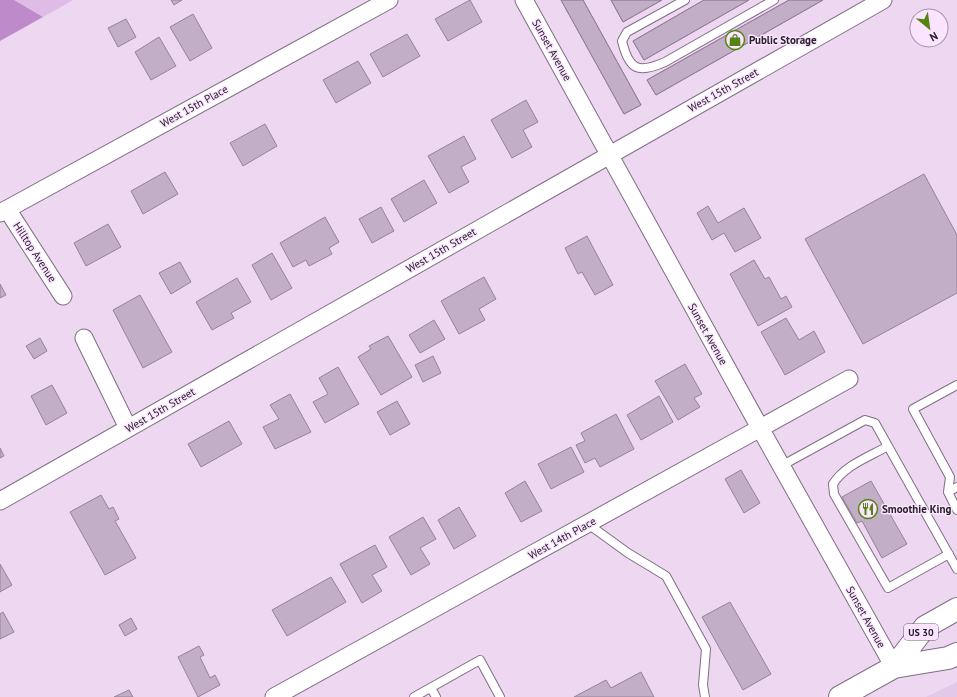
<svg xmlns="http://www.w3.org/2000/svg" width="957" height="697" font-family="'PT Sans',sans-serif">
  <style>
    .built { fill: #e3c8e9 }
    .green { fill: #debce5 }
    .forest { fill: #bf8aca }
    .building { fill: #c3aec8; stroke: #97829b }
    .lines { fill: none; stroke-linecap: round; stroke-linejoin: round }
    .lane-casing { stroke: #816d85; stroke-width: 10 }
    .street-casing { stroke: #816d85; stroke-width: 19 }
    .primary-casing { stroke: #816d85; stroke-width: 24 }
    .lane { stroke: #fff; stroke-width: 8 }
    .street { stroke: #fff; stroke-width: 17 }
    .primary { stroke: #fff; stroke-width: 22 }
    .labels { text-anchor: middle; dominant-baseline: central; stroke-width: 3; stroke-linejoin: round; paint-order: stroke }
    .shield { fill: #fae4ff; stroke: #685c6b; stroke-width: 1 }
    .shield-label { font-size: 10px; font-weight: bold; fill: #29212b }
    .poi-label { font-size: 11px; font-weight: bold; fill: #29212b; stroke: #fae4ff; text-anchor: start }
    .street-label { font-size: 11px; fill: #29212b; stroke: #fae4ff }
  </style>
  <rect width="100%" height="100%" fill="#edd7f1"/>
  <path class="built" d="M957,682V697H926Z"/>
  <path class="green" d="M14,0H73L43,17Z"/>
  <path class="forest" d="M0,0H14L43,17L0,41Z"/>
  <path class="building" d="M171,0H182L174,5Z
    M470,0L482,22L448,41L435,19Z
    M561,0H583L641,105L624,114Z
    M561,0H583L641,105L624,114Z
    M611,0H662L623,22Z
    M611,0H662L623,22Z
    M704,0H749L644,60L633,41Z
    M704,0H749L644,60L633,41Z
    M789,0H823L656,95L647,80Z
    M789,0H823L656,95L647,80Z
    M193,14L212,48L190,61L170,27Z
    M126,19L136,37L118,47L108,28Z
    M407,34L420,56L383,77L370,54Z
    M159,37L176,66L151,80L135,52Z
    M358,61L371,83L336,103L323,80Z
    M526,100L538,122L523,130L532,147L512,158L491,120Z
    M265,124L277,146L243,166L230,143Z
    M464,136L476,159L461,167L469,182L449,193L428,156Z
    M165,172L178,194L143,214L131,191Z
    M924,174L957,235V293L863,344L805,239Z
    M424,180L437,203L404,222L391,199Z
    M708,206L718,223L744,208L761,238L735,252L724,233L712,240L697,213Z
    M381,207L394,231L372,243L359,219Z
    M325,217L339,242L329,248L332,254L309,266L306,260L293,267L280,243Z
    M108,224L121,247L86,266L74,243Z
    M587,236L613,285L595,295L582,272L578,274L565,248Z
    M272,253L292,288L271,300L252,265Z
    M754,260L765,279L769,277L781,299L786,296L792,307L758,326L730,274Z
    M180,262L191,282L171,294L159,273Z
    M484,277L496,299L479,309L485,320L459,334L441,301Z
    M237,278L251,302L231,313L234,318L212,330L196,302Z
    M0,284L6,295L0,298Z
    M140,295L172,352L143,368L113,310Z
    M786,318L799,340L814,331L825,352L785,375L761,332Z
    M434,320L445,339L420,353L409,335Z
    M388,336L412,377L381,395L358,357L371,349L369,346Z
    M40,338L47,351L34,359L26,346Z
    M433,356L441,373L423,382L415,365Z
    M685,364L702,394L694,398L700,407L678,420L655,381Z
    M338,367L359,404L325,423L313,402L328,394L319,378Z
    M52,385L67,413L46,425L31,396Z
    M290,394L311,432L275,449L263,427L279,419L270,405Z
    M659,396L673,422L641,440L627,415Z
    M397,401L410,424L390,435L377,412Z
    M616,414L634,449L600,467L595,458L585,463L576,445L585,441L581,433Z
    M229,421L242,444L201,467L188,444Z
    M571,447L584,472L551,489L538,464Z
    M0,448L4,456L0,458Z
    M741,470L760,503L744,513L725,479Z
    M525,481L542,511L521,522L505,493Z
    M871,481L907,544L882,558L862,521L857,523L842,497Z
    M101,495L109,509L113,507L119,519L115,521L136,558L105,575L70,512Z
    M459,507L476,536L454,549L438,520Z
    M423,517L436,539L420,548L430,564L411,575L389,537Z
    M375,545L387,567L372,575L382,591L362,603L340,564Z
    M0,564L12,585L0,592Z
    M331,577L346,602L287,636L272,610Z
    M730,602L771,674L743,690L702,617Z
    M3,612L14,632L0,639V614Z
    M131,618L137,629L125,636L119,625Z
    M199,646L204,655L200,657L210,678L215,675L220,685L198,697L178,657Z
    M641,672L654,697H574L606,680L611,688Z
    M129,690L133,697H114Z"/>
  <g class="lines">
    <g class="lane-casing">
      <path id="lane" d="M685,0L627,32L622,41C629,70 638,74 665,62L774,0
        M957,385L913,409L950,477L948,492L957,510
        M888,446C869,457 845,465 833,484L834,494L888,588L949,554
        M781,466L865,420L875,423L957,569
        M948,492L957,487
        M588,524L628,553L666,576L706,649L703,685L705,697
        M431,688L436,697
        M414,697L480,660L500,697"/>
    </g>
    <g class="street-casing">
      <path id="street" d="M524,0L760,428L894,667
        M7,209L63,296
        M0,213L389,0
        M84,338L128,428
        M0,501L883,0
        M274,697L849,379"/>
    </g>
    <g class="primary-casing">
      <path id="primary" d="M894,667L925,627L957,609
        M840,697L894,667L948,658L957,654"/>
    </g>
    <use href="#lane" class="lane"/>
    <use href="#street" class="street"/>
    <use href="#primary" class="primary"/>
  </g>
  <defs>
    <g id="shop-ring" transform="scale(1)"><circle r="9.5" fill="#fae4ff" stroke="#568414" stroke-width="1.5"/><path d="M-5-2.5h2.3a2.7 3.5 0 0 1 5.4 0H5L5.5 6h-11ZM-1.5-2.5h3a1.5 2.3 0 0 0-3 0Z" fill="#568414"/></g>
    <g id="restaurant-ring" transform="scale(1)"><circle r="9.5" fill="#fae4ff" stroke="#568414" stroke-width="1.5"/><path d="M-5-6h1v4h1v-4h1v4h1v-4h1v5L-1.5 .5V6h-2V.5L-5-1ZM5-6V6H3V1.5H1.5Q1.5-4 5-6Z" fill="#568414"/></g>
  </defs>
  <g fill-rule="evenodd">
    <use href="#shop-ring" x="735" y="40"/>
    <use href="#restaurant-ring" x="868" y="509"/>
  </g>
  <g class="labels">
    <rect class="shield" x="904" y="624" width="34" height="16" rx="3"/>
    <g class="shield-label">
      <text x="921" y="632">US 30</text>
    </g>
    <g class="poi-label">
      <text x="749" y="40">Public Storage</text>
      <text x="882" y="509">Smoothie King</text>
    </g>
    <g class="street-label">
      <text transform="translate(552 50) rotate(61)">Sunset Avenue</text>
      <text transform="translate(723 90) rotate(-29)">West 15th Street</text>
      <text transform="translate(194 106) rotate(-29)">West 15th Place</text>
      <text transform="translate(441 250) rotate(-30)">West 15th Street</text>
      <text transform="translate(35 252) rotate(57)">Hilltop Avenue</text>
      <text transform="translate(708 334) rotate(61)">Sunset Avenue</text>
      <text transform="translate(160 410) rotate(-30)">West 15th Street</text>
      <text transform="translate(562 538) rotate(-29)">West 14th Place</text>
      <text transform="translate(866 617) rotate(61)">Sunset Avenue</text>
    </g>
  </g>
  <g transform="translate(929 28) rotate(151)"><circle r="19" fill="#fae4ff" stroke="#a696aa"/>
  <path d="M0-3L7 15L0 10L-7 15Z" fill="#568414"/>
  <text y="-6" font-size="11" font-weight="bold" text-anchor="middle" fill="#29212b">N</text>
  </g>
</svg>
